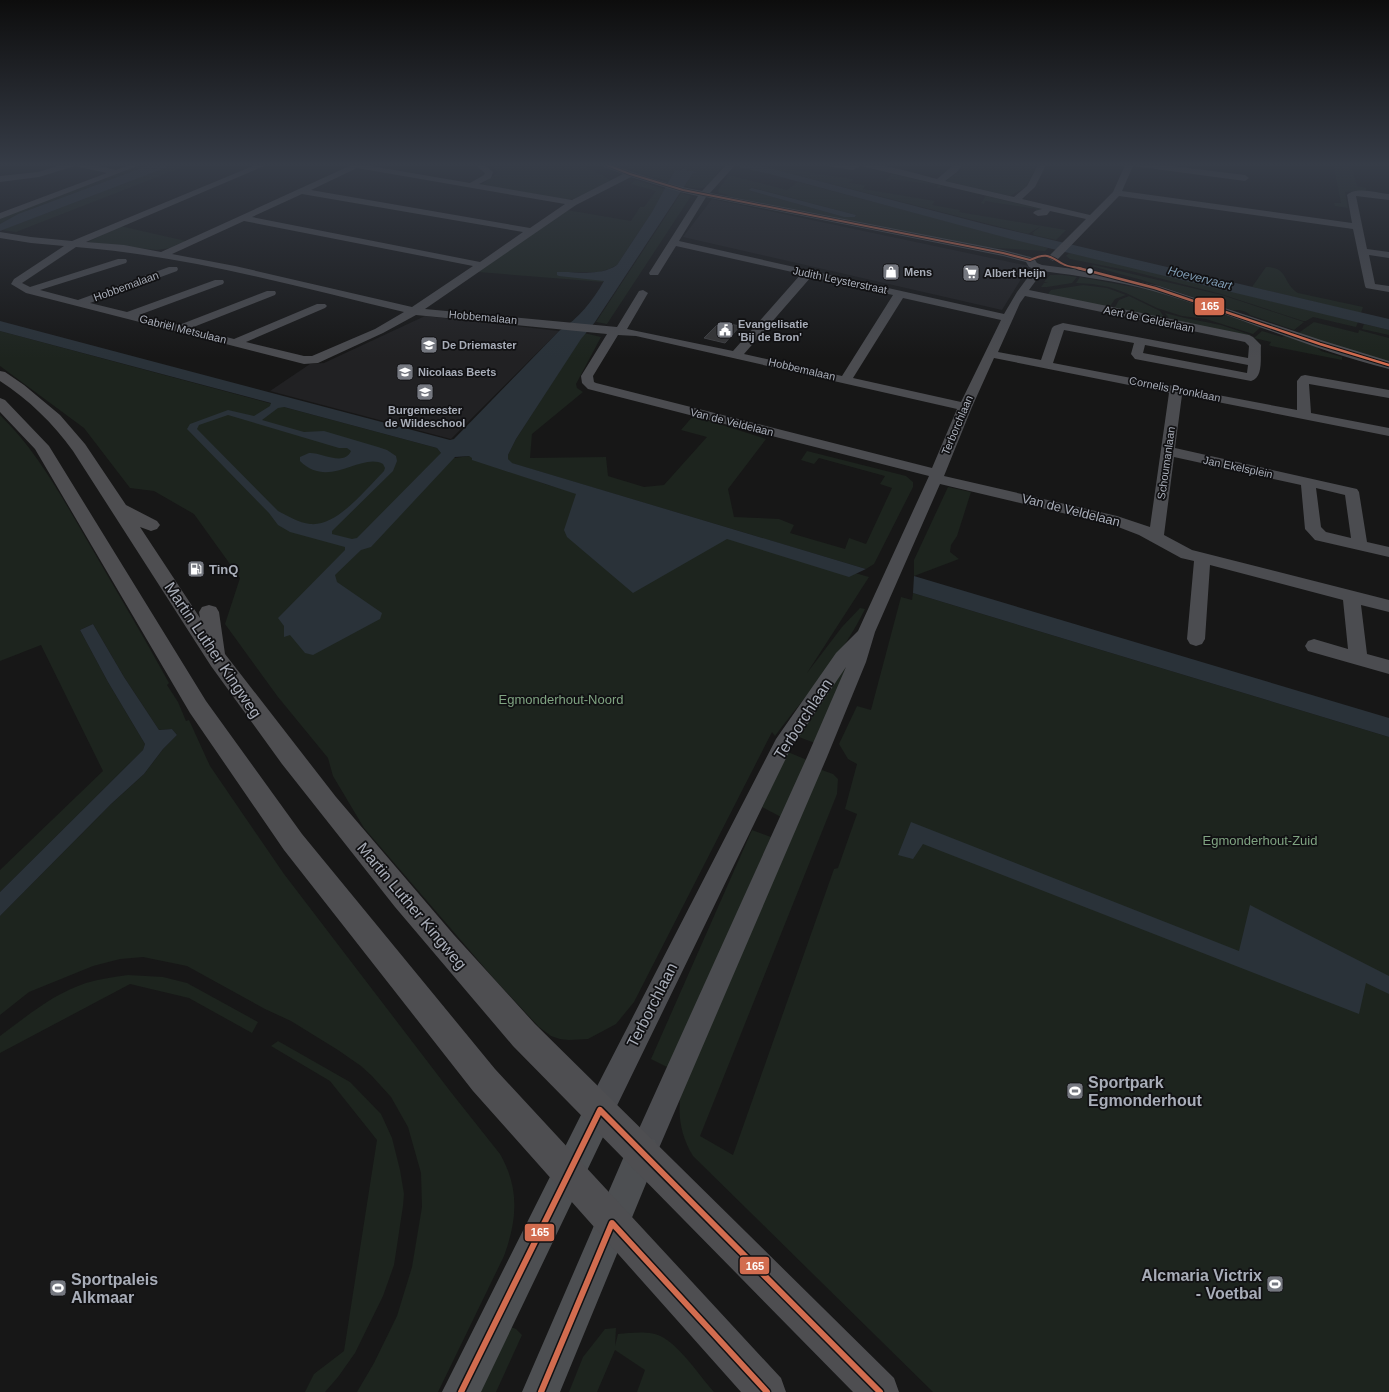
<svg xmlns="http://www.w3.org/2000/svg" width="1389" height="1392" font-family="Arial,sans-serif">
  <style>
    .built { fill: #212123 }
    .green { fill: #1d241e; fill-rule: evenodd }
    .water { fill: #2a3239; fill-rule: evenodd }
    .building { fill: #353536; stroke: #3f4043 }
    .lines { fill: none; stroke-linecap: round; stroke-linejoin: round }
    .minor { fill: #4b4c50; fill-rule: evenodd }
    .major { fill: #4d4f52; fill-rule: evenodd }
    .highway { fill: #4e4e51; fill-rule: evenodd }
    .bus-1-far2-casing { stroke: #111113; stroke-width: 3.5 }
    .bus-1-far1-casing { stroke: #111113; stroke-width: 4.5 }
    .bus-1-casing { stroke: #111113; stroke-width: 9 }
    .bus-1-far2 { stroke: #d26c4f; stroke-width: 2 }
    .bus-1-far1 { stroke: #d26c4f; stroke-width: 2.5 }
    .bus-1 { stroke: #d26c4f; stroke-width: 6 }
    .bus-dot { fill: #a8adb8; stroke: #111113; stroke-width: 1.5 }
    .labels { text-anchor: middle; dominant-baseline: central; stroke-width: 3.5; stroke-linejoin: round; paint-order: stroke }
    .far-poi-label { font-size: 11px; font-weight: bold; fill: #a8adb8; stroke: #111113; text-anchor: start }
    .far-street-label { font-size: 11px; fill: #a8adb8; stroke: #111113 }
    .far-water-label { font-size: 12px; font-style: italic; fill: #7f9bb3; stroke: #111113 }
    .street-label { font-size: 13px; fill: #a8adb8; stroke: #111113 }
    .poi-label { font-size: 13px; font-weight: bold; fill: #a8adb8; stroke: #111113; text-anchor: start }
    .park-label { font-size: 13px; fill: #7fa381; stroke: #111113 }
    .near-street-label { font-size: 16px; fill: #a8adb8; stroke: #111113 }
    .near-poi-label { font-size: 16px; font-weight: bold; fill: #a8adb8; stroke: #111113; text-anchor: start }
    .line-badge { stroke: #111113; stroke-width: 1.5 }
    .badge-label { font-size: 11px; text-anchor: middle; font-weight: bold; fill: #fff }
  </style>
  <rect width="100%" height="100%" fill="#171717"/>
  <path class="built" d="M712,199L1029,266L1002,310L683,237Z
    M425,316L559,331L451,439L270,391L310,364L324,363Z"/>
  <path class="green" d="M147,163H155L18,214L0,224V217Z
    M178,163H193L16,232L2,230Z
    M485,163H578L606,177L610,181L574,199H564L481,185L498,172Z
    M614,163H725C710,181 711,194 685,186L693,173H697L692,171L675,170L669,181L641,174Z
    M749,163H771L766,166L853,179L849,183L865,185L863,189L935,201L932,205L960,210L959,212L1066,230L1056,240L1033,235L1034,234L1032,233L1041,226L1028,234Z
    M966,163H1038L1026,187L1010,196L946,181L947,178L960,172Z
    M1331,163H1355L1359,165V166L1351,165L1357,186L1366,188V191L1345,192L1348,208L1335,206L1334,203H1341L1333,163Z
    M892,174L942,186L940,188H937L938,185L891,179L889,181L886,180Z
    M729,175L787,190L798,182L1048,248L1045,251L980,247L726,196L728,195L719,193L718,190ZM754,188L856,215V216L855,217H844L748,190Z
    M636,180L665,189L652,212L617,265L609,269L599,272H558L602,280L604,281L603,282L478,272L567,210L631,221L640,207H644L656,191L631,184Z
    M681,193L691,196L607,324L596,322Z
    M986,196L1042,209L1036,212V209L985,201L984,204L981,203Z
    M120,226L186,241L170,248L157,250L88,242Z
    M1069,253L1093,258L1358,322L1356,327L1313,317L1306,321H1303L1221,294L1131,271L1070,259L1066,256Z
    M1094,265L1222,295L1304,322L1294,330L1250,315C1245,310 1239,310 1232,310L1142,280L1091,266Z
    M1266,267C1289,267 1282,283 1298,293L1363,307L1361,313L1252,287Z
    M1050,275H1063L1077,277L1072,283L1047,287H1041L1044,283H1048L1044,282Z
    M1080,277L1160,292L1261,327L1253,334L1206,319L1182,316L1157,308L1126,293L1109,287L1092,284L1076,283Z
    M1083,285L1107,288L1126,295L1115,299L1109,308L1047,295L1051,290Z
    M1129,296L1160,311L1166,320L1114,309L1119,300Z
    M1165,313L1185,318L1221,325L1251,335L1249,337L1171,321Z
    M1314,322L1358,333L1359,330L1389,338V363L1297,334Z
    M1364,324L1389,330V335L1362,329Z
    M0,331L437,448L441,453L455,458L469,456L545,484L869,577L807,673L842,627L860,608L865,609C843,655 805,696 775,736L772,732L634,1002L616,1024L588,1039L569,1040L560,1039L551,1036L539,1027L496,981L364,828L333,776L328,758L278,697L225,624L240,578L194,514L154,491L130,488L84,428L0,366Z
    M1262,331L1282,337L1285,336L1317,347L1321,351L1342,357V360L1271,346L1269,345L1271,342L1254,338Z
    M584,333L601,337L576,384L577,388L583,392L532,434L530,458L606,457L608,476L644,487L664,485L707,437L681,430L693,416L766,439L728,489L734,517L779,519L794,525L790,533L845,549L849,538L866,544L892,488L880,484L885,476L819,458L814,464L801,460L807,451L906,476L913,482V487L874,564L866,569L511,463L508,459V455L516,439Z
    M0,415C39,453 64,501 91,547C117,592 144,637 169,683L167,685L178,702L186,721L189,720L210,766L284,874L450,1091L500,1154C520,1189 517,1220 504,1256L438,1392H357L374,1363L397,1316L412,1267L422,1207L421,1173L408,1127L391,1097L372,1076L361,1066L338,1050L291,1021L265,1009L187,966L143,957L120,959L93,966L29,992L0,1015V916L111,804L144,774L163,749L177,735L172,729L159,730L124,677L93,624L80,630L108,682L145,744L143,750L0,892V870L103,771L41,645L0,661Z
    M948,487L971,492L957,536L951,545L950,552L959,559L914,576V560Z
    M913,593L1389,737V1392H933L693,1156C681,1136 677,1115 681,1092L819,769L833,774L838,779L837,794L700,1136L733,1155L834,869L838,868L857,814L845,809L857,764L848,759L839,744L857,706L871,710L901,597L912,600Z
    M854,656L815,743L796,736Z
    M788,752L807,760L781,817L762,807Z
    M752,830L771,837L669,1068L651,1059Z
    M128,975L163,977L187,983L258,1022L252,1033L189,998L130,984L0,1053V1036C27,1016 53,994 86,983C100,979 114,977 128,975Z
    M278,1041L350,1082L381,1114L392,1138L400,1170L404,1194L403,1206L394,1265L383,1296L355,1353L338,1377L325,1392H305L314,1374L344,1351L377,1140L330,1081L271,1046Z
    M511,1327L516,1329L522,1335L496,1392H480Z
    M616,1328L615,1346L618,1334C632,1333 651,1330 664,1338C682,1349 699,1375 714,1392H637L645,1370L615,1350L597,1392H569L583,1357L605,1329Z"/>
  <path class="water" d="M155,163H178L0,231V224L18,214Z
    M722,163H749L992,226L1389,319V330L1011,239L770,174Z
    M683,168H686L687,171H693L697,173H693L595,322L581,339L516,439L508,455V459L512,463L866,569L849,577L727,539L633,593L567,537L564,530L576,494L472,460V458L469,456L455,457L371,547L361,550L335,575L337,582L382,613L380,619L313,655L305,653L290,635L284,637V626L278,618L345,550V547L290,532L278,525L269,513L187,429L190,424L228,410L254,416L270,406L271,403L0,331V321L450,440L454,439L559,331C579,318 592,302 604,281L559,276L557,275V272C577,271 599,277 617,265L652,212L675,170H682ZM284,407L437,448L441,453L357,538L352,539L332,534V531L393,471L397,461L396,456L387,450L378,447L324,431L304,432L262,420L278,408ZM228,415L339,448H347L351,451C344,467 321,452 309,453C306,454 303,456 300,457V461C329,490 361,452 383,464L385,468L384,471C366,489 337,527 310,524C299,523 288,516 278,511L197,429L199,425Z
    M752,188L756,189L856,215L855,217H844L748,190Z
    M914,576L1389,718V737L913,593Z
    M93,624L124,677L159,730L172,729L177,735L163,749L144,774L111,804L0,916V892L143,750L145,744L108,682L80,630Z
    M911,822L1239,951L1250,905L1389,976V994L1366,983L1359,1014L923,844L913,859L898,855Z"/>
  <path class="building" d="M720,322L740,326L725,343L704,338Z"/>
  <g class="lines">
    <path class="minor" d="M67,163H85L116,170L134,163H145L0,219V213L107,173L75,166L39,177L0,182V176L38,172Z
      M260,163H271L86,242L124,245L161,252L356,163H366L365,165L470,183L484,175L485,173L473,163H482L493,172L491,178L479,184L572,200L623,174L599,165L598,163C611,163 621,168 633,172C656,180 679,187 702,191L728,163H737L710,193L1003,250L1034,258L1037,263L1042,265L1082,270L1159,286L1324,341L1389,361V369C1309,349 1233,314 1153,291C1117,281 1079,276 1043,271L1029,290L1249,335L1253,337L1261,345C1260,356 1264,378 1251,381L1135,359L1131,354L1134,343L1064,330L1053,363L1173,386L1176,385L1181,388L1297,410V381L1301,376L1305,375L1389,390V398L1309,384L1311,413L1389,428V436L1182,395L1175,448L1357,489L1359,492L1367,542L1389,547V557L1315,540L1305,529L1301,485L1174,457L1164,535L1192,550L1389,600V612L1361,605L1367,654L1389,660V674L1308,651L1305,646L1308,641L1314,639L1348,649L1343,600L1210,565L1205,639L1202,644L1196,646L1190,644L1187,639L1194,561L1181,558L1139,535L1113,525L940,484L875,632L866,662L827,757L653,1162L643,1166L633,1162L629,1152L633,1142L807,757L846,667L790,750L610,1120L600,1124L590,1120L586,1110L590,1100L776,739L836,653L858,631L929,476L588,389L582,383L581,376L607,334L416,315L383,333L318,363L304,364L26,293L11,284L14,279L64,246L31,243L0,238V232L31,237L72,241ZM357,168L565,204L530,228L311,190ZM631,177L680,192L698,196L649,273L650,275H658L676,246L801,274L733,351L627,329L648,293L643,290L639,291L617,327L425,309L576,205ZM302,194L523,232L480,262L252,217ZM706,197L1003,256L1026,262L1029,267L1034,269L1017,292L1004,314L679,241ZM244,221L473,266L412,307L235,266L172,254ZM76,247C187,256 296,286 404,312L375,329L312,356H304L246,342L325,308L327,306L325,304H317L234,339L191,328L275,295L276,293L275,291H267L179,325L139,315L223,284L224,282L223,280H215L127,312L90,303L177,271L178,269L177,267H169L78,300L40,290L126,263L127,261L126,259H118L30,287L22,283ZM811,277L893,295L842,376L744,354ZM1025,296L1245,342L1249,346L1248,358L1063,323L1054,326L1052,328L1041,360L998,352L1020,303ZM903,298L1001,320L961,402L853,378ZM618,335L636,336L957,409L932,468L596,383L594,382L593,376ZM1145,345L1248,365L1247,373L1143,353ZM994,358L1169,393L1150,527L1117,516L944,476L972,407ZM1316,488L1345,495L1351,538L1326,532L1321,527Z
      M817,163H836L851,165C861,157 922,175 937,179L956,163H964L957,172L945,181L1014,197L1027,186L1039,163H1047L1035,187L1022,199L1090,215L1113,192L1126,163H1148L1245,175L1249,178L1245,181L1133,166L1122,191L1352,223L1347,195C1356,186 1377,193 1389,194V200L1356,196L1367,249L1389,252V258L1369,255L1375,284L1389,286V292L1366,288L1365,286L1353,229L1119,196L1057,260L1053,261L1048,258L1049,256L1086,219L1050,211L1047,215L1038,216L1033,213L1035,211L1042,209L861,166L853,170L821,165Z"/>
    <path class="major" d="M600,1094L611,1099L616,1110L481,1392H442L589,1099Z
      M643,1136L655,1140L659,1152L560,1392H522L631,1140Z"/>
    <path class="highway" d="M0,371L5,372L24,385L60,415L85,444L126,505L157,521L160,525L157,529L151,531L140,527L200,618L199,612L202,607L209,605L216,607L219,612L225,654L336,797L454,935L535,1024L894,1378L899,1392H853L513,1046L395,907L282,764L211,666L73,451C53,423 29,400 0,381Z
      M0,398L5,400L49,446L206,701L302,834L495,1069L781,1378L786,1392H741L473,1091L284,850L190,713L35,449L0,412Z"/>
    <g class="bus-1-far2-casing">
      <path id="bus-1-far2" d="M602,163L630,174L683,190L1003,253L1030,260
        M1030,260C1047,252 1049,256 1063,264C1068,267 1076,267 1082,269"/>
    </g>
    <g class="bus-1-far1-casing">
      <path id="bus-1-far1" d="M1078,268L1155,288L1320,344L1389,365"/>
    </g>
    <g class="bus-1-casing">
      <path id="bus-1" d="M461,1392L600,1110L880,1392
        M541,1392L612,1223L767,1392"/>
    </g>
    <use href="#bus-1-far2" class="bus-1-far2"/>
    <use href="#bus-1-far1" class="bus-1-far1"/>
    <use href="#bus-1" class="bus-1"/>
  </g>
  <linearGradient id="sky" x2="0" y2="1"><stop stop-color="#0d0d0d"/><stop offset="0.46" stop-color="#363c47"/><stop offset="1" stop-color="#363c47" stop-opacity="0"/></linearGradient>
  <rect width="1389" height="358" fill="url(#sky)"/>
  <defs>
    <g id="shop-square" transform="scale(0.9)"><rect x="-9" y="-9" width="18" height="18" rx="4" fill="#757880" stroke="#111113"/><path d="M-5-2.5h2.3a2.7 3.5 0 0 1 5.4 0H5L5.5 6h-11ZM-1.5-2.5h3a1.5 2.3 0 0 0-3 0Z" fill="#fff"/></g>
    <g id="supermarket-square" transform="scale(0.9)"><rect x="-9" y="-9" width="18" height="18" rx="4" fill="#757880" stroke="#111113"/><path d="M-6-5.5h2.5l.6 2H6L4.5 2H-2.5L-4.4-4H-6ZM-1.5 3.2a1.3 1.3 0 1 0 .1 0ZM3 3.2a1.3 1.3 0 1 0 .1 0Z" fill="#fff"/></g>
    <g id="civic-square" transform="scale(0.9)"><rect x="-9" y="-9" width="18" height="18" rx="4" fill="#757880" stroke="#111113"/><path d="M-.6-6.5H3V-4.5H.6V-3L4-1V1h2V6H-6V1h2V-1L-.6-3ZM-1.2 2.5V6h2.4V2.5Z" fill="#fff"/></g>
    <g id="school-square" transform="scale(0.9)"><rect x="-9" y="-9" width="18" height="18" rx="4" fill="#757880" stroke="#111113"/><path d="M0-5L7-2L0 1L-7-2ZM-4 1L0 2.5L4 1V4Q0 6-4 4Z" fill="#fff"/></g>
    <g id="fuel-square" transform="scale(0.9)"><rect x="-9" y="-9" width="18" height="18" rx="4" fill="#757880" stroke="#111113"/><path d="M-5.5-6h7V0h2V4h1.3V-2.5L3-4.5l.8-.8L6-3V5H2.5V1h-1V6h-7ZM-4.2-4.7v3.2H.2V-4.7Z" fill="#fff"/></g>
    <g id="stadium-square" transform="scale(0.9)"><rect x="-9" y="-9" width="18" height="18" rx="4" fill="#757880" stroke="#111113"/><path d="M0-5a6.5 5 0 1 0 0 10a6.5 5 0 1 0 0-10ZM-3.5-1.8h7v3.6h-7Z" fill="#fff"/></g>
  </defs>
  <g fill-rule="evenodd">
    <use href="#shop-square" x="891" y="272"/>
    <use href="#supermarket-square" x="971" y="273"/>
    <use href="#civic-square" x="725" y="330"/>
    <use href="#school-square" x="429" y="345"/>
    <use href="#school-square" x="405" y="372"/>
    <use href="#school-square" x="425" y="392"/>
    <use href="#fuel-square" x="196" y="569"/>
    <use href="#stadium-square" x="1075" y="1091"/>
    <use href="#stadium-square" x="1275" y="1284"/>
    <use href="#stadium-square" x="58" y="1288"/>
  </g>
  <circle class="bus-dot" cx="1090" cy="271" r="3.5"/>
  <g class="labels">
    <g class="far-poi-label">
      <text x="904" y="272">Mens</text>
      <text x="984" y="273">Albert Heijn</text>
      <text x="738" y="324">Evangelisatie<tspan x="738" dy="13">'Bij de Bron'</tspan></text>
      <text x="442" y="345">De Driemaster</text>
      <text x="418" y="372">Nicolaas Beets</text>
      <text x="425" y="410" text-anchor="middle">Burgemeester<tspan x="425" dy="13">de Wildeschool</tspan></text>
    </g>
    <g class="far-street-label">
      <text transform="translate(840 280) rotate(12)">Judith Leysterstraat</text>
      <text transform="translate(126 286) rotate(-20)">Hobbemalaan</text>
      <text transform="translate(483 317) rotate(5)">Hobbemalaan</text>
      <text transform="translate(1149 319) rotate(12)">Aert de Gelderlaan</text>
      <text transform="translate(183 329) rotate(14)">Gabriël Metsulaan</text>
      <text transform="translate(802 369) rotate(13)">Hobbemalaan</text>
      <text transform="translate(1175 389) rotate(11)">Cornelis Pronklaan</text>
      <text transform="translate(732 422) rotate(14)">Van de Veldelaan</text>
      <text transform="translate(957 425) rotate(-67)">Terborchlaan</text>
      <text transform="translate(1166 463) rotate(-82)">Schoumanlaan</text>
      <text transform="translate(1238 467) rotate(12)">Jan Ekelsplein</text>
    </g>
    <g class="far-water-label">
      <text transform="translate(1200 278) rotate(14)">Hoevervaart</text>
    </g>
    <g class="street-label">
      <text transform="translate(1071 510) rotate(14)">Van de Veldelaan</text>
    </g>
    <g class="poi-label">
      <text x="209" y="569">TinQ</text>
    </g>
    <g class="park-label">
      <text x="561" y="699">Egmonderhout-Noord</text>
      <text x="1260" y="840">Egmonderhout-Zuid</text>
    </g>
    <g class="near-street-label">
      <text transform="translate(213 650) rotate(56)">Martin Luther Kingweg</text>
      <text transform="translate(803 719) rotate(-57)">Terborchlaan</text>
      <text transform="translate(412 906) rotate(50)">Martin Luther Kingweg</text>
      <text transform="translate(652 1005) rotate(-63)">Terborchlaan</text>
    </g>
    <g class="near-poi-label">
      <text x="1088" y="1082">Sportpark<tspan x="1088" dy="18">Egmonderhout</tspan></text>
      <text x="1262" y="1275" text-anchor="end">Alcmaria Victrix<tspan x="1262" dy="18">- Voetbal</tspan></text>
      <text x="71" y="1279">Sportpaleis<tspan x="71" dy="18">Alkmaar</tspan></text>
    </g>
  </g>
  <g class="line-badge">
    <rect x="1194" y="297" width="31" height="19" rx="4" fill="#d26c4f"/>
    <rect x="524" y="1223" width="31" height="19" rx="4" fill="#d26c4f"/>
    <rect x="739" y="1256" width="31" height="19" rx="4" fill="#d26c4f"/>
  </g>
  <g class="badge-label">
    <text x="1210" y="310">165</text>
    <text x="540" y="1236">165</text>
    <text x="755" y="1270">165</text>
  </g>
</svg>
